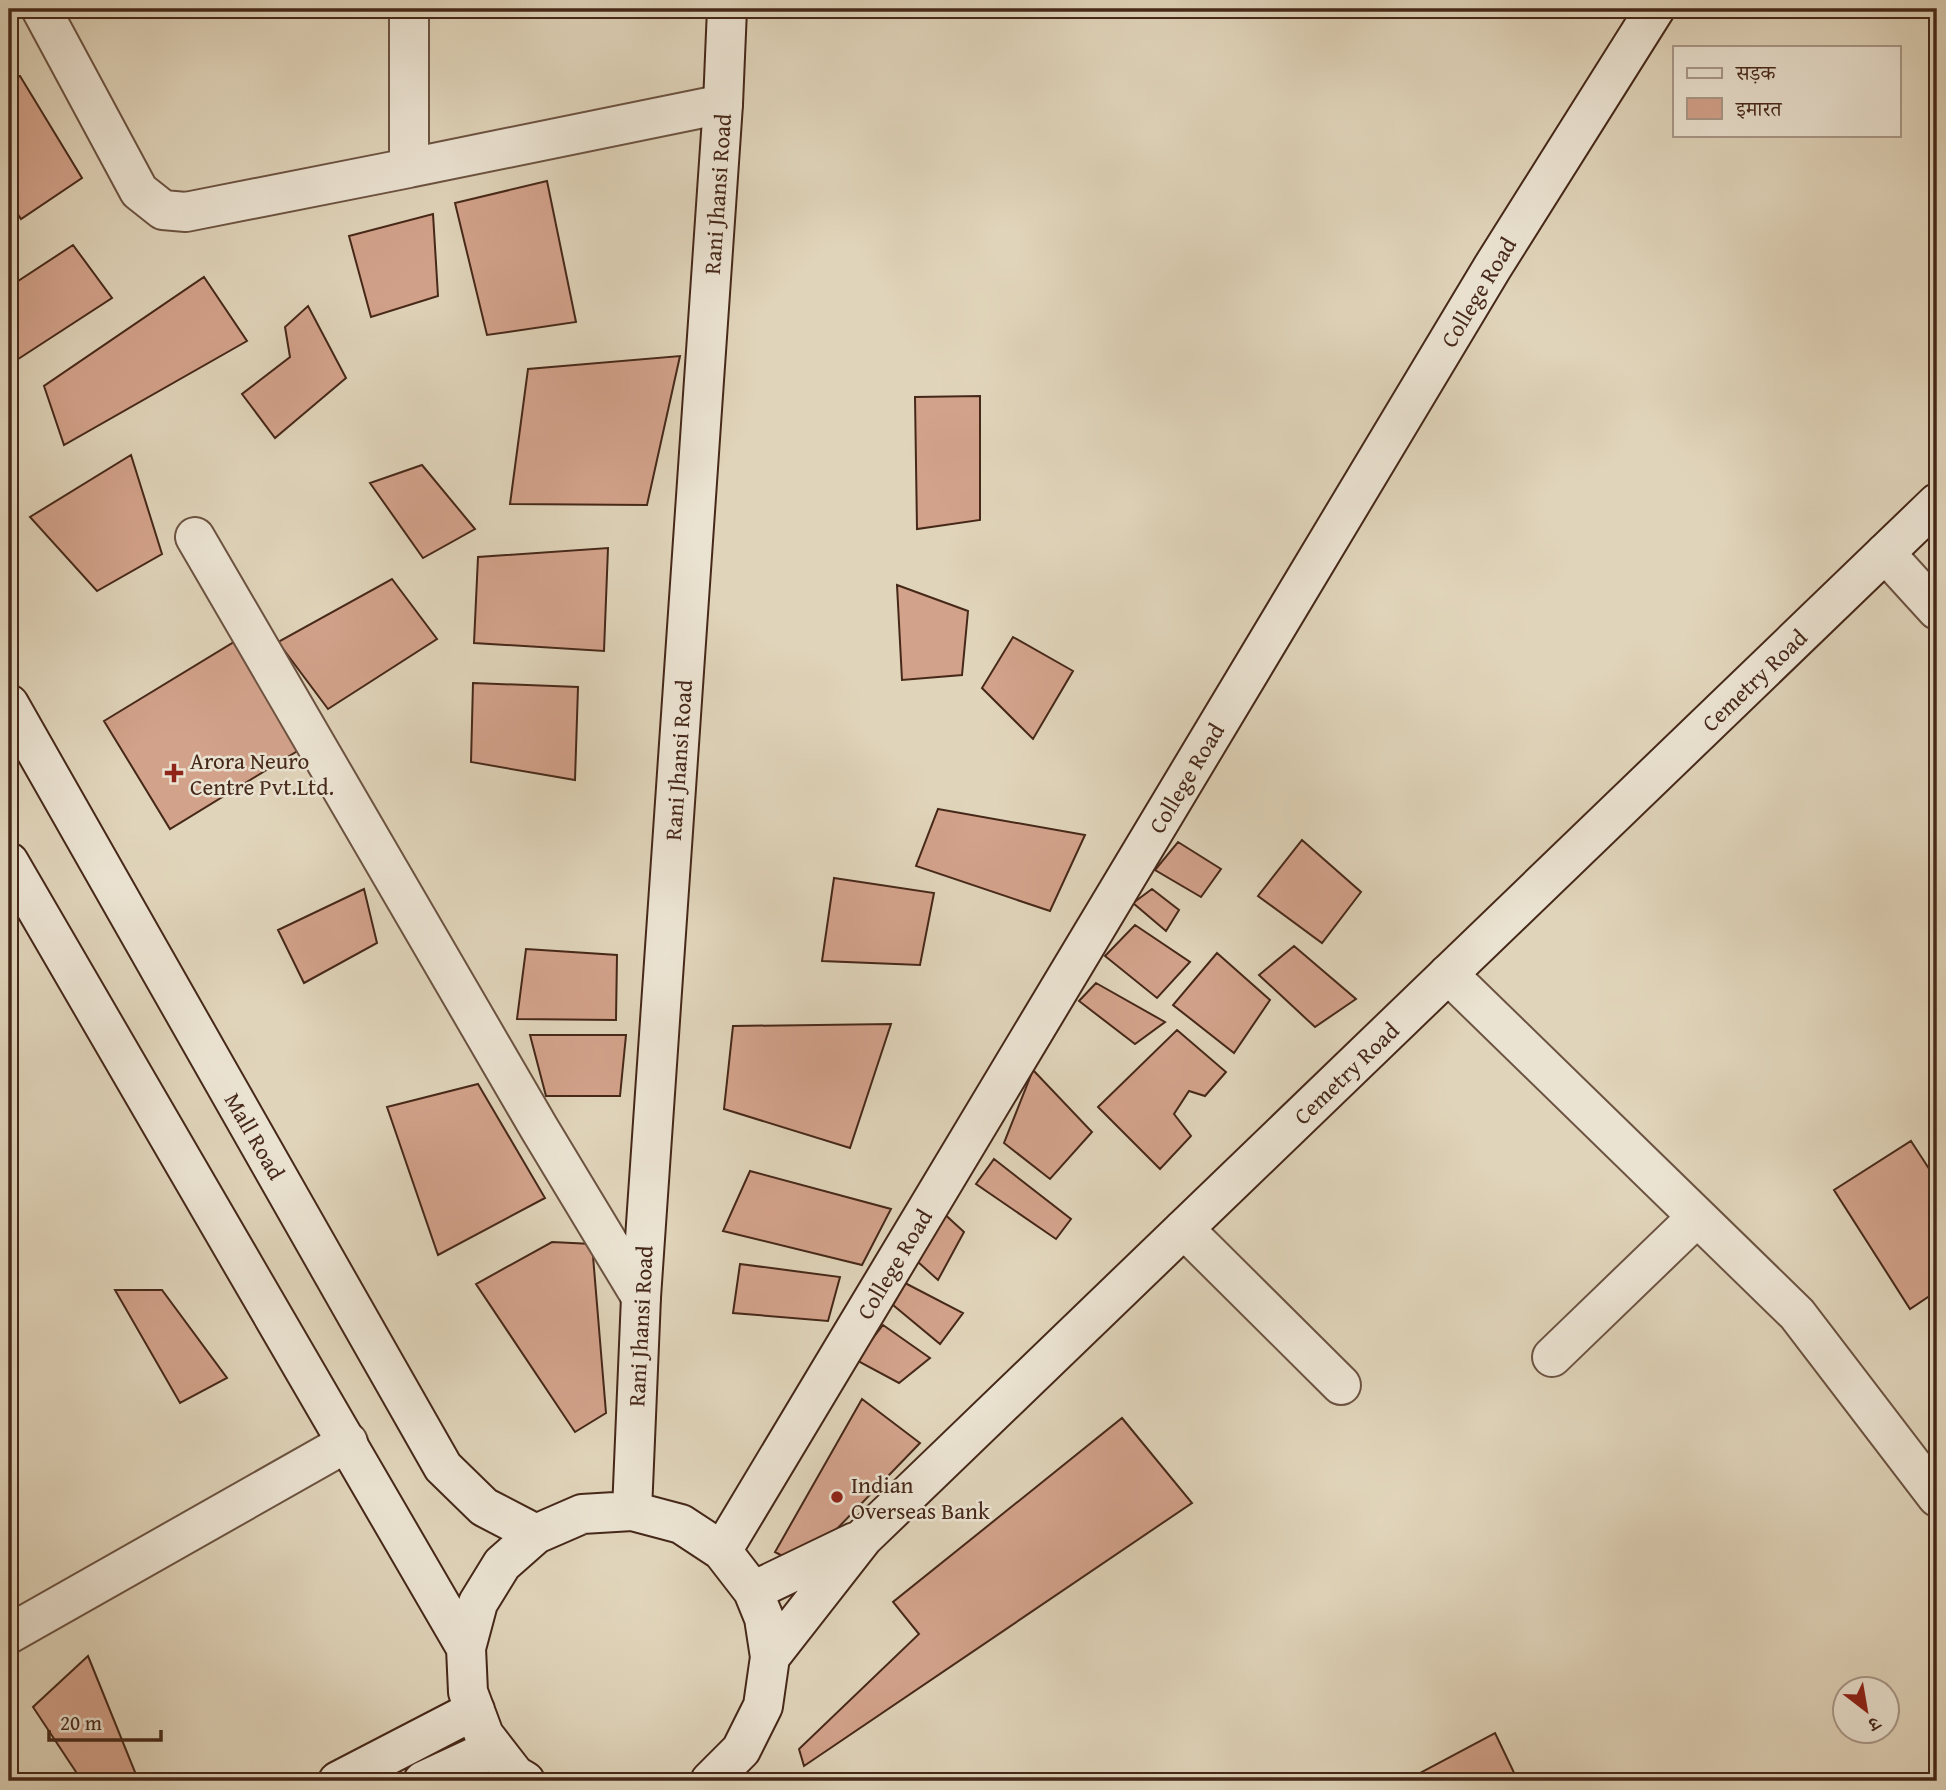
<svg xmlns="http://www.w3.org/2000/svg" width="1946" height="1790" font-family="'Gentium Book Plus','Noto Serif Devanagari',serif">
  <style>
    .building { fill: #d3a28b; stroke: #462819; stroke-width: 2 }
    .lines { fill: none; stroke-linecap: round; stroke-linejoin: round }
    .street-casing { stroke: #6c5341; stroke-width: 42 }
    .secondary-casing { stroke: #462819; stroke-width: 42 }
    .street { stroke: #ebe3d2; stroke-width: 38 }
    .secondary { stroke: #ebe3d2; stroke-width: 38 }
    .poi-dot { fill: #8f2418; stroke: #ebe3d2; stroke-width: 2.5 }
    .labels { text-anchor: middle; dominant-baseline: central; stroke-width: 5; stroke-linejoin: round; paint-order: stroke }
    .street-label { font-size: 23px; fill: #462819; stroke: #ebe3d2 }
    .poi-label { font-size: 23px; fill: #462819; stroke: #ebe3d2; text-anchor: start }
  </style>
  <rect width="100%" height="100%" fill="#e0d4ba"/>
  <filter id="stains"><feTurbulence type="fractalNoise" baseFrequency=".00286" numOctaves="4"/><feColorMatrix values="0 0 0 0 .2 0 0 0 0 .09 0 0 0 0 .02 0 0 0 .5 -.17"/></filter>
  <radialGradient id="worn" r=".72"><stop offset=".6" stop-color="#630" stop-opacity="0"/><stop offset="1" stop-color="#630" stop-opacity=".3"/></radialGradient>
  <path class="building" d="M20,76L82,178L21,219L9,201V80Z
    M547,181L576,322L487,335L455,203Z
    M433,214L438,296L371,317L349,236Z
    M73,245L112,298L9,365V287Z
    M204,277L247,341L64,445L44,386Z
    M308,306L346,378L275,438L242,394L290,357L285,327Z
    M680,356L647,505L510,504L528,369Z
    M980,396V520L917,529L915,397Z
    M131,455L162,554L97,591L30,517Z
    M422,465L475,529L423,558L370,483Z
    M608,548L604,651L474,643L478,557Z
    M392,579L437,639L328,709L278,642Z
    M897,585L968,611L962,675L902,680Z
    M1013,637L1073,671L1033,739L982,688Z
    M239,639L304,747L170,829L104,721Z
    M473,683L578,687L575,780L471,762Z
    M938,809L1085,835L1050,911L916,866Z
    M1302,840L1361,892L1322,943L1258,896Z
    M1178,842L1221,869L1201,897L1155,870Z
    M834,878L934,893L920,965L822,961Z
    M364,889L377,943L304,983L278,930Z
    M1152,889L1179,910L1166,931L1133,903Z
    M1135,925L1190,962L1157,998L1105,956Z
    M1294,946L1356,999L1315,1027L1259,975Z
    M526,949L617,955L616,1020L517,1019Z
    M1217,953L1270,1000L1234,1053L1173,1005Z
    M1096,983L1165,1022L1135,1044L1079,1001Z
    M891,1024L850,1148L724,1109L733,1026Z
    M1177,1030L1226,1072L1205,1096L1189,1091L1174,1114L1191,1136L1160,1169L1098,1107Z
    M530,1035H626L620,1096H546Z
    M1033,1070L1092,1132L1050,1179L1004,1143Z
    M478,1084L545,1198L438,1255L387,1107Z
    M1911,1141L1937,1181V1291L1910,1309L1834,1190Z
    M994,1159L1071,1219L1056,1239L976,1184Z
    M750,1171L891,1209L862,1265L723,1231Z
    M940,1210L964,1232L938,1280L918,1262Z
    M552,1242L592,1244L606,1413L575,1432L476,1284Z
    M740,1264L840,1277L828,1321L733,1313Z
    M905,1283L963,1313L940,1344L893,1305Z
    M115,1290H162L227,1378L180,1403Z
    M883,1325L930,1358L899,1383L856,1360Z
    M862,1399L920,1443L801,1566L775,1552Z
    M1122,1418L1192,1503L804,1766L799,1749L919,1634L893,1602Z
    M88,1656L137,1777L130,1781H82L33,1707Z
    M1495,1733L1518,1781H1405Z"/>
  <g class="lines">
    <g class="street-casing">
      <path id="street" d="M41,9L139,191L163,210L186,212L409,168
        M409,9V168L723,104
        M195,537L539,1128L641,1297
        M1885,553L1937,610
        M1448,974L1797,1314L1937,1497
        M1184,1229L1341,1385
        M1552,1357L1697,1217
        M9,1634L348,1442"/>
    </g>
    <g class="secondary-casing">
      <path id="secondary" d="M9,704L443,1467L484,1507L536,1534
        M9,862L466,1648
        M632,1511L641,1297L723,104L727,9
        M722,1551L1492,268L1655,9
        M753,1591L855,1542
        M770,1657L863,1538L1937,503
        M338,1781L475,1710
        M423,1781L494,1748
        M525,1781L515,1775L484,1735L468,1692L466,1648L478,1603L502,1564L536,1534L582,1514L632,1511L681,1524L722,1551L753,1591L764,1618L770,1657L763,1706L741,1750L710,1781"/>
    </g>
    <use href="#street" class="street"/>
    <use href="#secondary" class="secondary"/>
  </g>
  <g class="poi-dot">
    <path d="M170.5 762.5h7v7h7v7h-7v7h-7v-7h-7v-7h7z"/>
    <circle cx="837" cy="1497" r="7"/>
  </g>
  <g class="labels">
    <g class="street-label">
      <text transform="translate(717 194) rotate(-86)">Rani Jhansi Road</text>
      <text transform="translate(1478 292) rotate(-59)">College Road</text>
      <text transform="translate(1754 680) rotate(-44)">Cemetry Road</text>
      <text transform="translate(678 760) rotate(-86)">Rani Jhansi Road</text>
      <text transform="translate(1186 778) rotate(-59)">College Road</text>
      <text transform="translate(1346 1073) rotate(-44)">Cemetry Road</text>
      <text transform="translate(255 1136) rotate(60)">Mall Road</text>
      <text transform="translate(894 1264) rotate(-59)">College Road</text>
      <text transform="translate(640 1326) rotate(-87)">Rani Jhansi Road</text>
    </g>
    <g class="poi-label">
      <text x="190" y="760">Arora Neuro<tspan x="190" dy="26">Centre Pvt.Ltd.</tspan></text>
      <text x="851" y="1484">Indian<tspan x="851" dy="26">Overseas Bank</tspan></text>
    </g>
  </g>
  <rect width="1946" height="1790" fill="none" stroke="#e0d4ba" stroke-width="35"/>
  <rect x="10" y="10" width="1925" height="1769" fill="none" stroke="#462819" stroke-width="3.5"/>
  <rect x="18" y="18" width="1911" height="1755" fill="none" stroke="#462819" stroke-width="2"/>
  <rect x="1673" y="46" width="228" height="91" fill="#ebe3d2" stroke="#a99888" stroke-width="2"/>
  <rect x="1687" y="68" width="35" height="10" fill="#ebe3d2" stroke="#a99888" stroke-width="2"/>
  <text x="1736" y="80" font-size="21" fill="#462819">सड़क</text>
  <rect x="1687" y="98" width="35" height="21" fill="#d3a28b" stroke="#a99888" stroke-width="2"/>
  <text x="1736" y="116" font-size="21" fill="#462819">इमारत</text>
  <g transform="translate(1866 1710) rotate(149)"><circle r="33" fill="#ebe3d2" stroke="#a99888" stroke-width="2"/>
  <path d="M0-5L12 26L0 18L-12 26Z" fill="#8f2418"/>
  <text y="-10" font-size="19" font-weight="bold" text-anchor="middle" fill="#462819">उ</text>
  </g>
  <path d="M49 1730v10h112v-10" fill="none" stroke="#462819" stroke-width="3.5"/>
  <text x="60" y="1730" font-size="21" fill="#462819" stroke="#ebe3d2" stroke-width="5" paint-order="stroke">20 m</text>
  <rect width="100%" height="100%" filter="url(#stains)"/>
  <rect width="100%" height="100%" fill="url(#worn)"/>
</svg>
